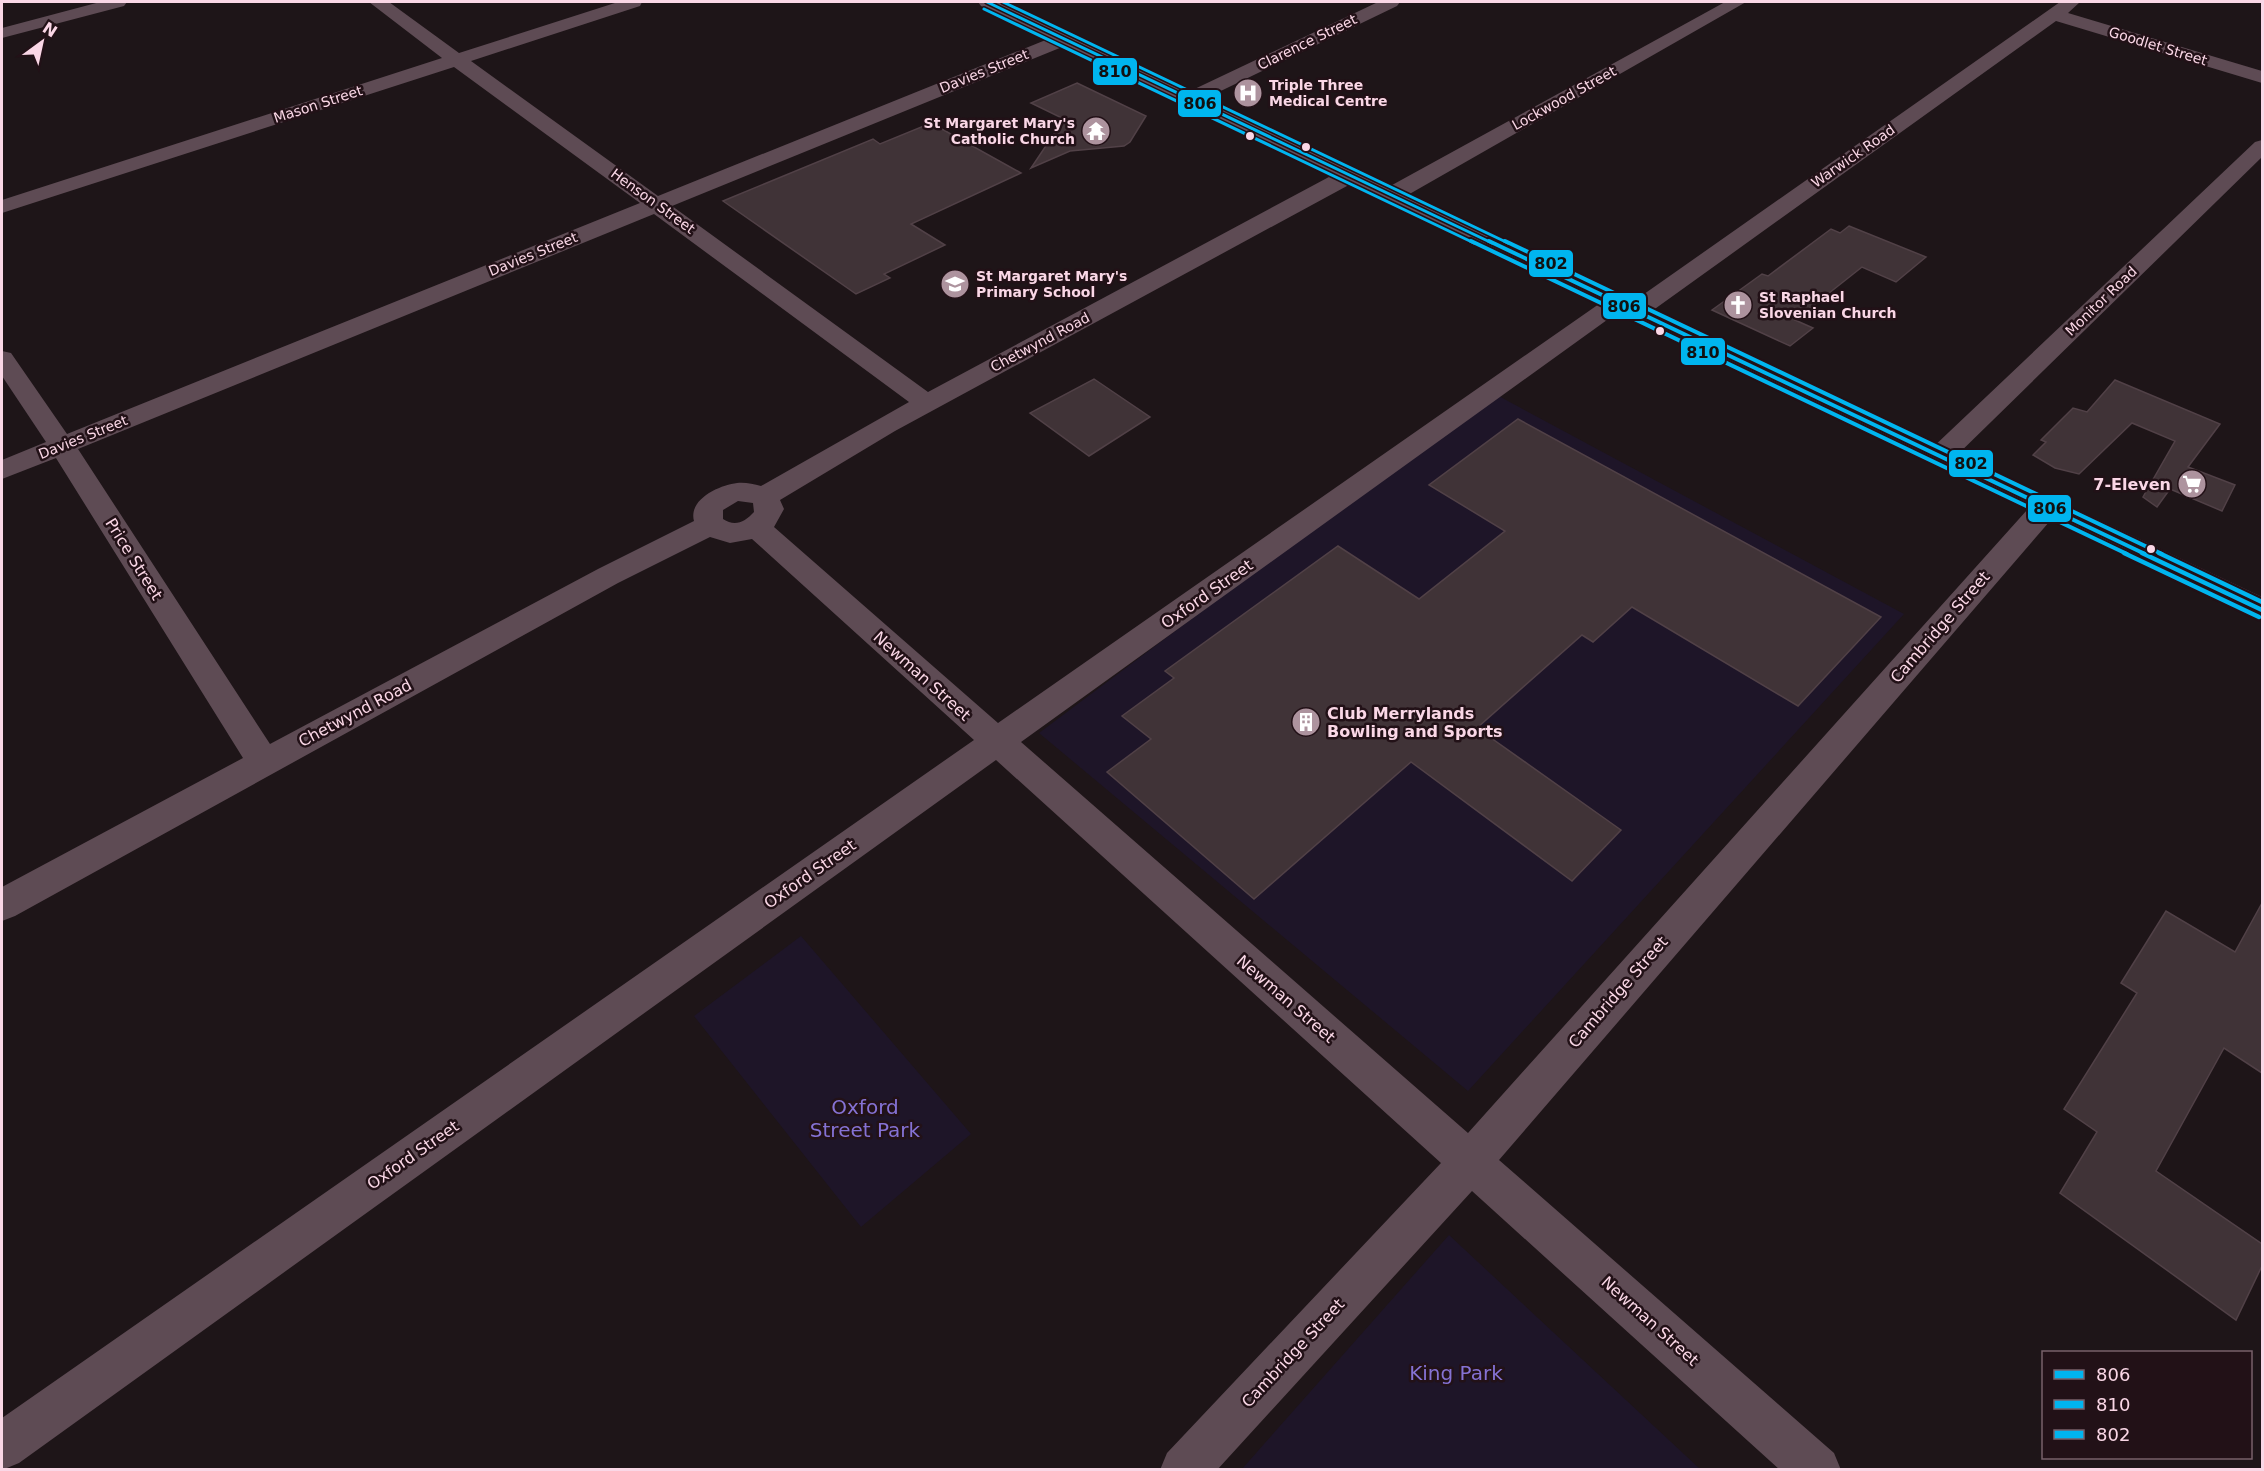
<svg xmlns="http://www.w3.org/2000/svg" width="2264" height="1471" font-family="'DejaVu Sans',sans-serif">
  <style>
    .green { fill: #1e1528 }
    .building { fill: #403337; stroke: #514147; stroke-width: 1.5 }
    .lines { fill: none; stroke-linecap: round; stroke-linejoin: round }
    .street { fill: #5e4b54; fill-rule: evenodd }
    .secondary { fill: #644e59; fill-rule: evenodd }
    .bus-1-far2-casing { stroke: #221117; stroke-width: 6 }
    .bus-1-far1-casing { stroke: #221117; stroke-width: 8 }
    .bus-1-casing { stroke: #221117; stroke-width: 9 }
    .bus-2-far2-casing { stroke: #221117; stroke-width: 6 }
    .bus-2-far1-casing { stroke: #221117; stroke-width: 8 }
    .bus-2-casing { stroke: #221117; stroke-width: 9 }
    .bus-3-far2-casing { stroke: #221117; stroke-width: 6 }
    .bus-3-far1-casing { stroke: #221117; stroke-width: 8 }
    .bus-3-casing { stroke: #221117; stroke-width: 9 }
    .bus-1-far2 { stroke: #00b5ef; stroke-width: 3 }
    .bus-1-far1 { stroke: #00b5ef; stroke-width: 4 }
    .bus-1 { stroke: #00b5ef; stroke-width: 4.5 }
    .bus-2-far2 { stroke: #00b5ef; stroke-width: 3 }
    .bus-2-far1 { stroke: #00b5ef; stroke-width: 4 }
    .bus-2 { stroke: #00b5ef; stroke-width: 4.5 }
    .bus-3-far2 { stroke: #00b5ef; stroke-width: 3 }
    .bus-3-far1 { stroke: #00b5ef; stroke-width: 4 }
    .bus-3 { stroke: #00b5ef; stroke-width: 4.5 }
    .bus-dot { fill: #fad7e6; stroke: #221117; stroke-width: 2 }
    .labels { text-anchor: middle; dominant-baseline: central; stroke-width: 5; stroke-linejoin: round; paint-order: stroke }
    .far-street-label { font-size: 14px; fill: #fad7e6; stroke: #221117 }
    .far-poi-label { font-size: 14px; font-weight: bold; fill: #fad7e6; stroke: #221117; text-anchor: start }
    .poi-label { font-size: 16px; font-weight: bold; fill: #fad7e6; stroke: #221117; text-anchor: end }
    .street-label { font-size: 16px; fill: #fad7e6; stroke: #221117 }
    .near-park-label { font-size: 20px; fill: #8572d4; stroke: #221117 }
    .line-badge { stroke: #221117; stroke-width: 2 }
    .pale-badge-label { font-size: 16px; text-anchor: middle; font-weight: bold; fill: #111 }
  </style>
  <rect width="100%" height="100%" fill="#1e1518"/>
  <path class="green" d="M1493,393L1904,614L1468,1091L1039,733Z
    M801,936L971,1134L861,1227L694,1016Z
    M1449,1235L1700,1469H1242Z"/>
  <path class="building" d="M1077,83L1146,116L1130,142L1124,146L1070,151L1031,168L1064,119L1031,103Z
    M931,123L1021,173L911,224L945,245L884,274L890,278L856,294L723,201L873,139L880,144Z
    M1849,226L1926,257L1896,282L1862,267L1795,320L1813,328L1790,346L1712,310L1762,274L1768,276L1831,229L1840,233Z
    M1094,379L1150,417L1089,456L1030,413Z
    M2115,380L2220,424L2188,467L2235,485L2222,511L2170,489L2157,507L2143,497L2175,441L2132,423L2079,474L2055,468L2033,455L2046,442L2041,440L2073,408L2087,412Z
    M1518,419L1881,617L1798,706L1632,607L1593,642L1582,635L1477,728L1621,830L1572,881L1411,762L1254,899L1107,772L1151,739L1122,716L1174,678L1165,671L1338,546L1419,599L1505,531L1429,485Z
    M2262,903V1073L2224,1048L2156,1171L2262,1244V1266L2236,1320L2060,1193L2097,1132L2064,1109L2137,993L2121,983L2166,911L2235,952Z"/>
  <g class="lines">
    <path class="street" d="M100,2H127L124,6L2,38V28Z
      M369,2H389L459,53L618,2H642L640,6L471,61L658,196L1058,35H1072L1074,39L1072,43L672,206L928,392L1342,170H1358L1361,175L1358,180L895,431L780,500L784,509L774,527L998,723L1609,297L1617,295L1625,297L1629,302L1625,307L1021,742L1468,1133L2036,500L2046,497L2056,500L2060,507L2056,514L1499,1160L1834,1453L1841,1470H1780L1472,1191L1217,1470H1160L1167,1453L1441,1163L996,760L19,1463L2,1470V1418L974,740L752,539L730,543L710,537L618,583L15,916L2,921V887L243,758L56,458L2,479V460L46,442L2,376V351L11,353L67,434L640,203L454,67L2,213V200L442,58ZM654,214L909,402L761,486C753,484 745,482 737,483C720,485 688,499 694,521L598,569L270,744L78,449ZM738,501L753,503L754,512C745,522 735,527 723,519V510Z
      M1378,2H1400L1397,6L1198,102H1184L1181,98L1184,94Z
      M1725,2H1746L1399,200H1383L1380,195L1383,190Z
      M2060,2H2080L2068,13L2262,71V83L2056,21L1645,316L1636,318L1627,316L1624,311L1627,306Z
      M2262,140V157L1950,462L1940,465L1930,462L1926,456L1930,450L2255,142Z"/>
    <path class="secondary" d="M978,2H1000L2262,597V621L981,6Z"/>
    <g class="bus-1-far2-casing">
      <path id="bus-1-far2" d="M987,2L1492,243"/>
    </g>
    <g class="bus-1-far1-casing">
      <path id="bus-1-far1" d="M1489,241L2145,554"/>
    </g>
    <g class="bus-1-casing">
      <path id="bus-1" d="M2142,553L2262,610"/>
    </g>
    <g class="bus-2-far2-casing">
      <path id="bus-2-far2" d="M984,9L1474,243"/>
    </g>
    <g class="bus-2-far1-casing">
      <path id="bus-2-far1" d="M1471,241L2127,554"/>
    </g>
    <g class="bus-2-casing">
      <path id="bus-2" d="M2124,553L2259,617"/>
    </g>
    <g class="bus-3-far2-casing">
      <path id="bus-3-far2" d="M1003,2L1508,243"/>
    </g>
    <g class="bus-3-far1-casing">
      <path id="bus-3-far1" d="M1505,241L2162,554"/>
    </g>
    <g class="bus-3-casing">
      <path id="bus-3" d="M2159,553L2262,602"/>
    </g>
    <use href="#bus-1-far2" class="bus-1-far2"/>
    <use href="#bus-1-far1" class="bus-1-far1"/>
    <use href="#bus-1" class="bus-1"/>
    <use href="#bus-2-far2" class="bus-2-far2"/>
    <use href="#bus-2-far1" class="bus-2-far1"/>
    <use href="#bus-2" class="bus-2"/>
    <use href="#bus-3-far2" class="bus-3-far2"/>
    <use href="#bus-3-far1" class="bus-3-far1"/>
    <use href="#bus-3" class="bus-3"/>
  </g>
  <defs>
    <g id="hospital-disc" transform="scale(1.5)"><circle r="9.5" fill="#ad939e" stroke="#221117"/><path d="M-5-5h3v3.5h4V-5h3V5h-3V1.5h-4V5h-3Z" fill="#fff"/></g>
    <g id="temple-disc" transform="scale(1.5)"><circle r="9.5" fill="#ad939e" stroke="#221117"/><path d="M0-6L5-2H3V0L6.5 2.5H4V6H1.5V3h-3V6H-4V2.5H-6.5L-3 0V-2H-5Z" fill="#fff"/></g>
    <g id="school-disc" transform="scale(1.5)"><circle r="9.5" fill="#ad939e" stroke="#221117"/><path d="M0-5L7-2L0 1L-7-2ZM-4 1L0 2.5L4 1V4Q0 6-4 4Z" fill="#fff"/></g>
    <g id="church-disc" transform="scale(1.5)"><circle r="9.5" fill="#ad939e" stroke="#221117"/><path d="M-1.2-6h2.4v3.5h3.3v2.4h-3.3V6h-2.4V-.1h-3.3v-2.4h3.3Z" fill="#fff"/></g>
    <g id="supermarket-disc" transform="scale(1.5)"><circle r="9.5" fill="#ad939e" stroke="#221117"/><path d="M-6-5.5h2.5l.6 2H6L4.5 2H-2.5L-4.4-4H-6ZM-1.5 3.2a1.3 1.3 0 1 0 .1 0ZM3 3.2a1.3 1.3 0 1 0 .1 0Z" fill="#fff"/></g>
    <g id="building-disc" transform="scale(1.5)"><circle r="9.5" fill="#ad939e" stroke="#221117"/><path d="M-4-6H4V6H1V3H-1V6H-4ZM-2.5-4.3h1.7v1.8h-1.7ZM.8-4.3h1.7v1.8H.8ZM-2.5-1h1.7V.8h-1.7ZM.8-1h1.7V.8H.8Z" fill="#fff"/></g>
  </defs>
  <g fill-rule="evenodd">
    <use href="#hospital-disc" x="1248" y="93"/>
    <use href="#temple-disc" x="1096" y="131"/>
    <use href="#school-disc" x="955" y="284"/>
    <use href="#church-disc" x="1738" y="305"/>
    <use href="#supermarket-disc" x="2192" y="484"/>
    <use href="#building-disc" x="1306" y="722"/>
  </g>
  <g class="bus-dot">
    <circle cx="1250" cy="136" r="5"/>
    <circle cx="1306" cy="147" r="5"/>
    <circle cx="1660" cy="331" r="5"/>
    <circle cx="2151" cy="549" r="5"/>
  </g>
  <g class="labels">
    <g class="far-street-label">
      <text transform="translate(1307 42) rotate(-26)">Clarence Street</text>
      <text transform="translate(2158 46) rotate(17)">Goodlet Street</text>
      <text transform="translate(984 71) rotate(-22)">Davies Street</text>
      <text transform="translate(1564 98) rotate(-29)">Lockwood Street</text>
      <text transform="translate(318 104) rotate(-18)">Mason Street</text>
      <text transform="translate(1853 156) rotate(-35)">Warwick Road</text>
      <text transform="translate(653 201) rotate(36)">Henson Street</text>
      <text transform="translate(533 254) rotate(-22)">Davies Street</text>
      <text transform="translate(2101 301) rotate(-44)">Monitor Road</text>
      <text transform="translate(1040 342) rotate(-28)">Chetwynd Road</text>
      <text transform="translate(83 437) rotate(-22)">Davies Street</text>
    </g>
    <g class="far-poi-label">
      <text x="1269" y="85">Triple Three<tspan x="1269" dy="16">Medical Centre</tspan></text>
      <text x="1075" y="123" text-anchor="end">St Margaret Mary's<tspan x="1075" dy="16">Catholic Church</tspan></text>
      <text x="976" y="276">St Margaret Mary's<tspan x="976" dy="16">Primary School</tspan></text>
      <text x="1759" y="297">St Raphael<tspan x="1759" dy="16">Slovenian Church</tspan></text>
    </g>
    <g class="poi-label">
      <text x="2171" y="484">7-Eleven</text>
      <text x="1327" y="713" text-anchor="start">Club Merrylands<tspan x="1327" dy="18">Bowling and Sports</tspan></text>
    </g>
    <g class="street-label">
      <text transform="translate(134 559) rotate(58)">Price Street</text>
      <text transform="translate(1207 594) rotate(-35)">Oxford Street</text>
      <text transform="translate(1940 627) rotate(-49)">Cambridge Street</text>
      <text transform="translate(922 676) rotate(42)">Newman Street</text>
      <text transform="translate(355 713) rotate(-28)">Chetwynd Road</text>
      <text transform="translate(810 874) rotate(-35)">Oxford Street</text>
      <text transform="translate(1618 992) rotate(-49)">Cambridge Street</text>
      <text transform="translate(1286 999) rotate(41)">Newman Street</text>
      <text transform="translate(413 1155) rotate(-35)">Oxford Street</text>
      <text transform="translate(1650 1321) rotate(42)">Newman Street</text>
      <text transform="translate(1293 1353) rotate(-47)">Cambridge Street</text>
    </g>
    <g class="near-park-label">
      <text x="865" y="1107">Oxford<tspan x="865" dy="23">Street Park</tspan></text>
      <text x="1456" y="1373">King Park</text>
    </g>
  </g>
  <g class="line-badge">
    <rect x="1092" y="57" width="46" height="29" rx="6" fill="#00b5ef"/>
    <rect x="1177" y="89" width="45" height="29" rx="6" fill="#00b5ef"/>
    <rect x="1528" y="249" width="46" height="29" rx="6" fill="#00b5ef"/>
    <rect x="1602" y="292" width="45" height="28" rx="6" fill="#00b5ef"/>
    <rect x="1680" y="337" width="46" height="29" rx="6" fill="#00b5ef"/>
    <rect x="1948" y="449" width="46" height="29" rx="6" fill="#00b5ef"/>
    <rect x="2027" y="494" width="45" height="29" rx="6" fill="#00b5ef"/>
  </g>
  <g class="pale-badge-label">
    <text x="1115" y="77">810</text>
    <text x="1200" y="109">806</text>
    <text x="1551" y="269">802</text>
    <text x="1624" y="312">806</text>
    <text x="1703" y="358">810</text>
    <text x="1971" y="469">802</text>
    <text x="2050" y="514">806</text>
  </g>
  <rect width="2264" height="1471" fill="none" stroke="#fad7e6" stroke-width="6"/>
  <rect x="2042" y="1351" width="210" height="108" fill="#221117" stroke="#78606a" stroke-width="1.5"/>
  <rect x="2054" y="1370" width="30" height="9" fill="#00b5ef" stroke="#78606a" stroke-width="1.5"/>
  <text x="2096" y="1381" font-size="18" fill="#fad7e6">806</text>
  <rect x="2054" y="1400" width="30" height="9" fill="#00b5ef" stroke="#78606a" stroke-width="1.5"/>
  <text x="2096" y="1411" font-size="18" fill="#fad7e6">810</text>
  <rect x="2054" y="1430" width="30" height="9" fill="#00b5ef" stroke="#78606a" stroke-width="1.5"/>
  <text x="2096" y="1441" font-size="18" fill="#fad7e6">802</text>
  <g transform="translate(42 42) rotate(33)" stroke="#221117" stroke-width="4.5" paint-order="stroke">
  <path d="M0-4.5L10 22L0 15L-10 22Z" fill="#fad7e6"/>
  <text y="-9" font-size="16" font-weight="bold" text-anchor="middle" fill="#fad7e6">N</text>
  </g>
</svg>
